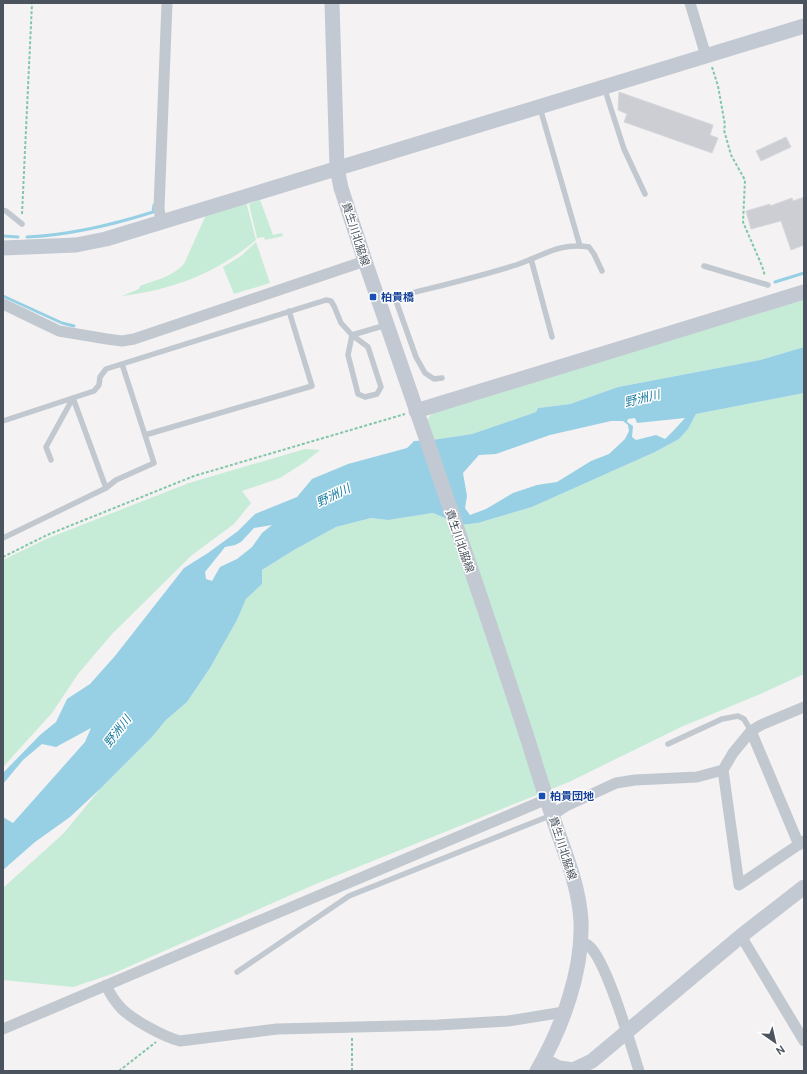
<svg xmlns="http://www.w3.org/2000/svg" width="807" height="1074" font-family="Cabin,'Noto Sans JP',sans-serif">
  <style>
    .green { fill: #c6ecd7 }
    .water { fill: #97d0e5; fill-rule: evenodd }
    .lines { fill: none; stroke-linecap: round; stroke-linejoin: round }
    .stream { stroke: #97d0e5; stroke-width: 3 }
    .building { fill: #ccced4; stroke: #d7d8dc }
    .path { stroke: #81c7a8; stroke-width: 2; stroke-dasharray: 3 2; stroke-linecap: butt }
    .lane { stroke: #c1c8cf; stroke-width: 5.5 }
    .street { stroke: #c1c8cf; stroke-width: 11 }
    .secondary { stroke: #c2c9d3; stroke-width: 15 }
    .transit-dot { fill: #1a4fb4; stroke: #fff; stroke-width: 1.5 }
    .labels { text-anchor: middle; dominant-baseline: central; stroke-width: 3; stroke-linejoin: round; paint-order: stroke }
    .street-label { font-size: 11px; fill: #4b545e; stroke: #fff }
    .transit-label { font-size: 11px; font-weight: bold; fill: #164399; stroke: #fff; text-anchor: start }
    .water-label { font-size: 12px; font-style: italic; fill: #1b7da1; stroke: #fff }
  </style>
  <rect width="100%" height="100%" fill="#f4f2f2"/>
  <path class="green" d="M260,200L273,235L282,233L283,236L265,240L264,237L257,238L249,204Z
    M246,202L256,240C217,273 172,290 122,296L139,289L140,286C156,280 172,277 184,264L206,215Z
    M256,242L270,283L234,294L223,267L241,256Z
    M804,300V347L760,360L618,387L570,404L538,408L536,412L472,434L432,440C427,427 423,422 434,411Z
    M804,393V674L758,695L681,727L569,782L318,883L112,974L73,987L3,980V888L64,833L100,789L152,737L166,720L187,702L210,668L237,620L246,599L262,584V570L294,550L336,527L371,518L388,520L433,513L461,525L478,523L532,507L655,452L679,439L688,429L696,414Z
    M305,449L320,450L305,462L280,478L242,491L251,503L234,524L192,555L112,634L78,674L52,713L3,767V560L46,539L189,483Z"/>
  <path class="water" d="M804,347V393L696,414L688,429L679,439L655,452L532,507L478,523L461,525L433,513L388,520L371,518L336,527L294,550L262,570V584L246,599L237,620L210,668L187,702L166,720L152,737L100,789L70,817L35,842L3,870V817L13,823L85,742L91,728L56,747L42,744L23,760L3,784V773L40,735L56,722L67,699L90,684L115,656L184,568L208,553L238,531L255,514L297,497L312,479L348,464L407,448L414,441L432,440L472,434L536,412L538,408L570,404L618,387L760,360ZM635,418L637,423L685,418L676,428L665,439L656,435L636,440L632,437L633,426L627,422L628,419ZM611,421H623L628,425L629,431L625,439L609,454L591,461L557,482L537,485L513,493L486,509L470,515L465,508L467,496L463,473L479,455L496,454L550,435ZM272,525L262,533L252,547L237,559L220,567L212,581L206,579L205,572L225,547L235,545L241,542L254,528Z"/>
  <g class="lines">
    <path class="stream" d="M3,236L18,237
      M27,237C71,235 112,225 153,212L154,205
      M775,282L804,273
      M3,296L62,323L74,326"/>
  </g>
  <path class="building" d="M619,92L713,125L710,135L718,138L712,153L624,122L627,114L618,110Z
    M786,137L791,147L761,161L756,151Z
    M804,197V245L791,250L781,221L751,229L746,211L770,204V206L792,198L793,201Z"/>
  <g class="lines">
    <path class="path" d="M712,67L718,86L725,125L724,130L731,155L745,180L743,222L762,266L765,276
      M22,214L32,3
      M3,557L47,535L194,476L405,414
      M119,1071L156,1042
      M352,1071V1036"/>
    <path class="lane" d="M604,87L624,149L645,194
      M540,108L580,246
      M3,210L6,211L22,224
      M531,259L552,337
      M704,266L768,285
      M395,298L416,357L425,373L434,379L442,378
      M381,301C426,289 472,279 516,265C543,256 559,242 589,247L594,254L602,271
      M352,335L386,325
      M73,398L106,488
      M3,421L94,391L99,385L100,377L106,369L326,300L331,301L334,306L341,323L352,335L368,347L381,387L377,394L365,397L358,394L348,355L352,335
      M145,435L312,386L289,311
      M51,460L46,447L73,398
      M3,538L106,488L116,480L154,463L122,364
      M668,744L722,719L738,716L744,719L751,731
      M237,972L349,896L552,815"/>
    <path class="street" d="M690,3L706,56
      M161,222L159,208L167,3
      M3,304L59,331L107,339L122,341L134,339L365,261
      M804,707L761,725L751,731L733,753L723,770L739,885L804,841
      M751,731L799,845
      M552,815L566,806L616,783L635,780L697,777L723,770
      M741,936L804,1041
      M581,942C583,943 587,944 589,946C607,961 631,1046 639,1071
      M106,985C110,994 115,1002 122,1009C133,1020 164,1037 180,1041L277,1029L438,1025L508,1021L564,1012
      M3,1029L547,799"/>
    <path class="secondary" d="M332,3L337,168L341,188L365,261C420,421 476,580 528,740C536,766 544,792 553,818C564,851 579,885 581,921C583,971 562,1028 537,1071
      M3,248L76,245L106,239L804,26
      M416,411L804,292
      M544,1060L559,1068L573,1070L592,1061L741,936L804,887"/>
  </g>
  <g class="transit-dot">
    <rect x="369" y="293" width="8" height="8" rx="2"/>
    <rect x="538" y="792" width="8" height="8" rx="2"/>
  </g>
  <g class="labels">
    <g class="street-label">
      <text transform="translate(356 234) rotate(72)">貴生川北脇線</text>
      <text transform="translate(460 541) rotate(71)">貴生川北脇線</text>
      <text transform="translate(563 848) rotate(72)">貴生川北脇線</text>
    </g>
    <g class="transit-label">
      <text x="381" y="297">柏貴橋</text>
      <text x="550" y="796">柏貴団地</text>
    </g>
    <g class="water-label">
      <text transform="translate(642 398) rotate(-14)">野洲川</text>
      <text transform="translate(333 495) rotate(-26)">野洲川</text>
      <text transform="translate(117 731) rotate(-52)">野洲川</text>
    </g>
  </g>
  <rect width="807" height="1074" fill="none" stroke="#4b545e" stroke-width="8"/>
  <g transform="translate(775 1042) rotate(146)" stroke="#ffffff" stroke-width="3" paint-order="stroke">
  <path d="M0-3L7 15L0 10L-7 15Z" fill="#4b545e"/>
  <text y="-6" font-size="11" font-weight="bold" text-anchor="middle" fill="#4b545e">N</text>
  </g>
</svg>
